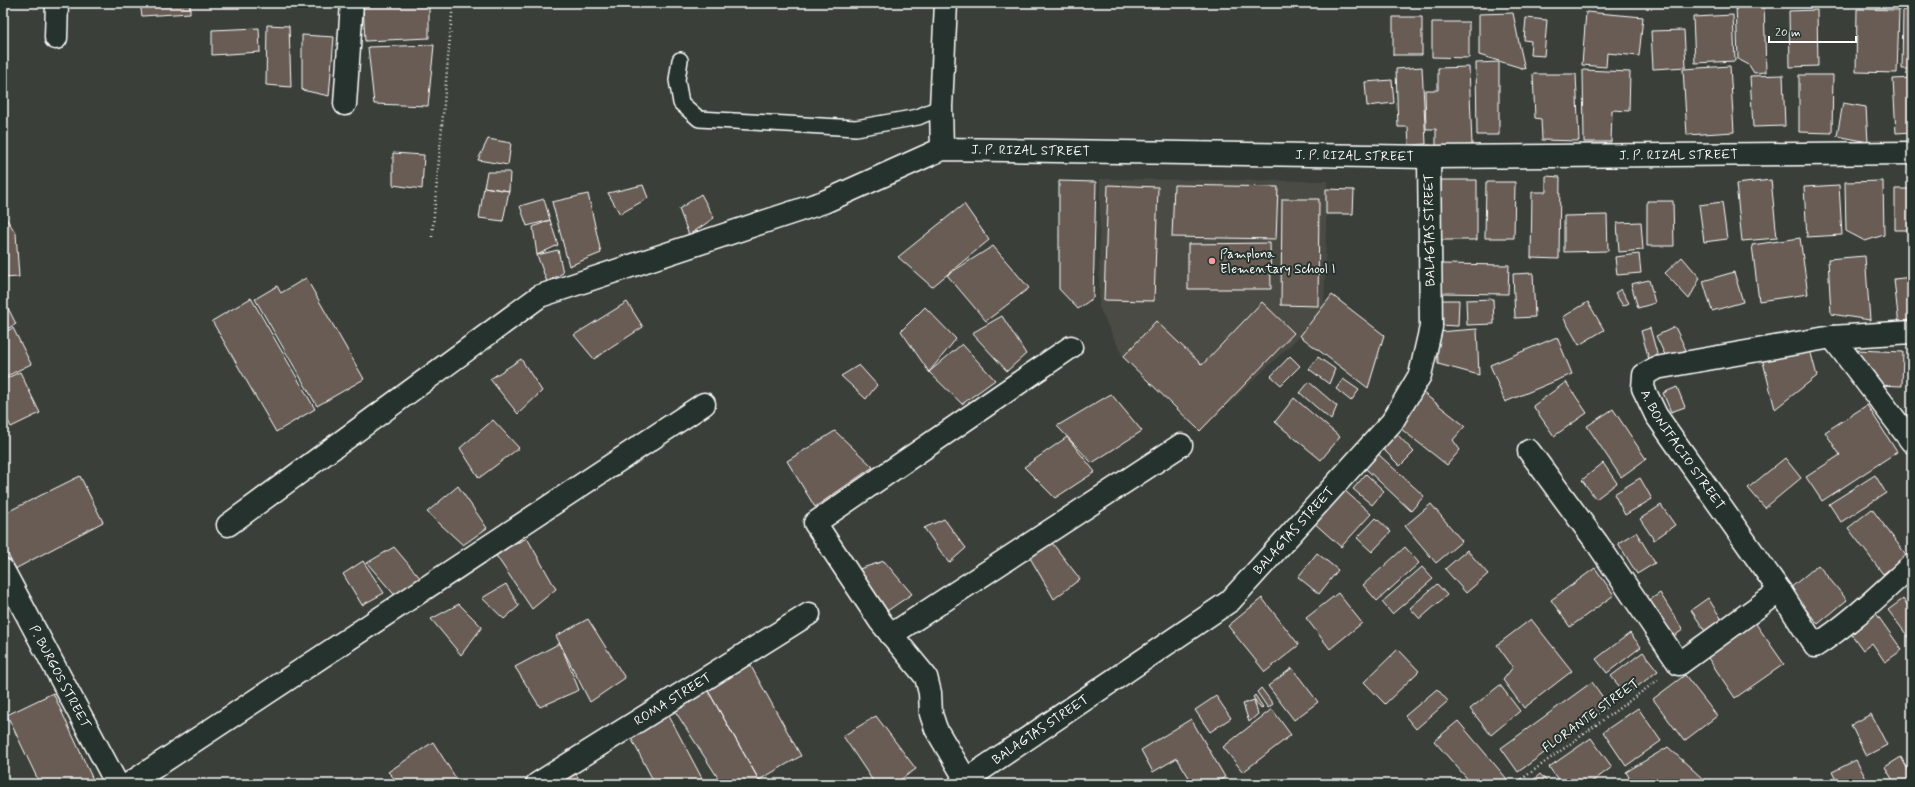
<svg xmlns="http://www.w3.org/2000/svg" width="1915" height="787" font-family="Mynerve,sans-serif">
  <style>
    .built { fill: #4c4c45 }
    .building { fill: #675c54; stroke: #fff }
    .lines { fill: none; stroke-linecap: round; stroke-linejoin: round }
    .service-casing { stroke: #fff; stroke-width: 18 }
    .minor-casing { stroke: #fff; stroke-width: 25 }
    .path { stroke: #fff; stroke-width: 2.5; stroke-dasharray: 1 3; stroke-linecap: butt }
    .service { stroke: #26332d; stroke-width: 15 }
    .minor { stroke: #26332d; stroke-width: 22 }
    .poi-dot { fill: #ff9aa2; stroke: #26332d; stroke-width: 1.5 }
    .labels { text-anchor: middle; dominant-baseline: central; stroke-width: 4; stroke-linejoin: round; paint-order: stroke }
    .street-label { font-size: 13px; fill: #fff; stroke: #26332d }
    .poi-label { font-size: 13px; fill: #fff; stroke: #26332d; text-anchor: start }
  </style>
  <rect width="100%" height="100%" fill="#3a3f39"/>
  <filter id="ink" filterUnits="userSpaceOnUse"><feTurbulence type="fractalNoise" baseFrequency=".025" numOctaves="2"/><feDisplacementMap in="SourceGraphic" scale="8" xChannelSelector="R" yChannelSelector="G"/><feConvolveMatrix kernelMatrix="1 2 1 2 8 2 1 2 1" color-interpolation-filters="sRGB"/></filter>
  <g filter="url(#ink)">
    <path class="built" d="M1100,179L1327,181L1324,313L1200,431L1123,357L1099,307Z"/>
    <path class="building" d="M140,3H190V13L142,16Z
      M363,3H429V38L365,41Z
      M1764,3L1766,72L1754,73L1749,65L1738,59L1736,4Z
      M1857,9L1899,10L1897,73L1856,72Z
      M1817,10L1818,66L1790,67L1789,11Z
      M1903,10H1912V69H1902Z
      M1586,12L1643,17L1639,56L1607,53L1606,67L1582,65Z
      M1513,13L1519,43L1525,69L1479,55V14Z
      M1733,15L1735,61L1695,63L1693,17Z
      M1393,17H1422V55H1393Z
      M1526,18L1547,20L1544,56L1530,55L1531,41L1524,40Z
      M1432,22H1469V58L1432,57Z
      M267,25L289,26L291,87L266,85Z
      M259,28L260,52L212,55V30Z
      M1684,30L1686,67L1653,69L1651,31Z
      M302,35L334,37L329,96L302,90Z
      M434,45L428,106L374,104L368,47Z
      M1499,62V135H1477L1476,63Z
      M1730,66L1734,132L1687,135L1683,69Z
      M1422,67L1426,144L1409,145L1408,127H1398L1396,69Z
      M1469,67L1472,145L1436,147V129H1426L1425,90H1438V68Z
      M1583,70L1630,72L1629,111L1612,110L1611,142H1584Z
      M1533,74H1576L1579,141L1542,140L1541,119L1535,118Z
      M1783,75L1785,126L1753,127L1750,76Z
      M1799,75H1833L1832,133L1799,132Z
      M1912,78V132L1896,133L1893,79Z
      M1392,80L1394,103L1367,106L1365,82Z
      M1843,103L1866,107L1868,142L1837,136Z
      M488,139L511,143L508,165L478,160Z
      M393,153L424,155L422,189L393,185Z
      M487,172H510L509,191L484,187Z
      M1546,176L1560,177L1559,259L1531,258L1532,192H1546Z
      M1441,180H1477V240H1441Z
      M1771,180L1777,238L1742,241L1736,184Z
      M1059,181L1096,182L1093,298L1078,309L1059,289Z
      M1883,181L1884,235L1865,241L1846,231L1845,182Z
      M1486,182H1515L1514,238H1485Z
      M643,185L648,198L620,214L608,193Z
      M1108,185L1158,187L1154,301L1104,300Z
      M1174,185L1278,187L1276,239L1172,237Z
      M1839,185L1842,235L1807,237L1804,187Z
      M484,187L509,191L503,221L479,218Z
      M1326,189L1354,190L1353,214H1326Z
      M1895,189H1912V230H1895Z
      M588,194L601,253L569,266L552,202Z
      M701,194L714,218L689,235L679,209Z
      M544,199L550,220L527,226L520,206Z
      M1282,199H1319L1318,306L1281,305Z
      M1647,201H1673L1674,246H1647Z
      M1722,202L1727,239L1704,242L1699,205Z
      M964,204L989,240L932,287L898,257Z
      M3,214L16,233L19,277L3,278Z
      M1607,215L1608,251L1564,252V216Z
      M550,220L558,245L537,255L533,227Z
      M1641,222L1643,250L1619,252L1617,223Z
      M1800,238L1808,294L1759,301L1752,245Z
      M1270,243L1271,289H1188V244Z
      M993,246L1029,288L986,321L947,275Z
      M558,250L563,273L547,282L537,255Z
      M1639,254L1641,273L1617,275L1615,257Z
      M1865,256L1870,320L1831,314L1828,259Z
      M1682,257L1700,278L1689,299L1665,273Z
      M1440,264L1509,265L1508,294L1440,293Z
      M1734,272L1743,302L1712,311L1703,281Z
      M1533,273L1535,317L1515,318L1513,274Z
      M1912,277V325L1899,326L1894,279Z
      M306,278L364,379L317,406L255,299L277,286L281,293Z
      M1649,280L1655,303L1638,308L1631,284Z
      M1621,289L1629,303L1623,306L1615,293Z
      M1332,295L1384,335L1368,388L1300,336Z
      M3,298L16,324L3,331Z
      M251,298L315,409L276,432L212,321Z
      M1493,299L1494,324L1467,325L1466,300Z
      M1439,300H1459L1458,326L1438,325Z
      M627,302L643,327L594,359L574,335Z
      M1262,302L1294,333L1200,431L1123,357L1156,321L1202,365Z
      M1588,302L1604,330L1579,345L1563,317Z
      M925,307L956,339L929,372L901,331Z
      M1002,316L1026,354L1007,371L972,333Z
      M1675,327L1686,350L1667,359L1656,336Z
      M13,328L31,364L3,378V333Z
      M1650,328L1659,361L1650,363L1641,331Z
      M1477,329L1479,375L1438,364L1437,332Z
      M1557,337L1572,374L1505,402L1490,365Z
      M962,344L995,380L962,404L929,372Z
      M1809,346L1817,376L1775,409L1762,358Z
      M1857,350L1903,352L1902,386L1877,385Z
      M1290,356L1300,366L1281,385L1271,376Z
      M1318,357L1335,369L1329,384L1309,369Z
      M521,359L542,391L518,414L490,379Z
      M859,365L877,385L866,399L841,376Z
      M20,372L40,413L11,427L3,411V380Z
      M1343,379L1359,390L1351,401L1336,389Z
      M1309,382L1337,406L1331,420L1300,393Z
      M1566,382L1587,413L1554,436L1533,406Z
      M1677,387L1685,407L1671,412L1663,393Z
      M1422,392L1465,426L1453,440L1460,450L1447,465L1396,425Z
      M1111,394L1142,431L1092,463L1057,426Z
      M1294,398L1340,437L1321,460L1275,422Z
      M1867,405L1897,452L1822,501L1806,477L1840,455L1825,432Z
      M1613,409L1646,459L1621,477L1587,426Z
      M493,420L519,448L479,478L460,448Z
      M835,431L873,467L815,507L787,461Z
      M1395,432L1414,452L1400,466L1381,447Z
      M1067,437L1095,472L1055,498L1024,467Z
      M1378,454L1424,496L1411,511L1365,468Z
      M1785,458L1801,478L1765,508L1748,488Z
      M1603,463L1617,483L1596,499L1582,480Z
      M1366,474L1384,491L1372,505L1353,489Z
      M1875,475L1886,493L1841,522L1829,504Z
      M80,476L103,522L15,569L3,544V514Z
      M1640,478L1652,499L1625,515L1614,494Z
      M458,486L487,528L463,545L427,512Z
      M1343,489L1371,514L1341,547L1313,522Z
      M1431,504L1462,541L1436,563L1405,526Z
      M1661,505L1675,525L1654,540L1640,519Z
      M1872,509L1907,556L1883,574L1848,528Z
      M1376,518L1391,532L1372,552L1357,538Z
      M944,519L966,548L949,563L924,528Z
      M1636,532L1655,563L1637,574L1618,543Z
      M527,538L556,589L532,609L495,554Z
      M1049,539L1080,579L1054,599L1026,551Z
      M394,547L421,579L398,599L367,563Z
      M1405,547L1419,563L1377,601L1363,585Z
      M1467,550L1488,574L1466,593L1445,569Z
      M1317,553L1338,570L1319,594L1298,577Z
      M363,561L384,593L362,605L343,574Z
      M884,561L912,594L887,611L856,570Z
      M1818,565L1847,600L1818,624L1789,589Z
      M1422,567L1433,579L1392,614L1382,602Z
      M1595,568L1614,595L1570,627L1551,600Z
      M506,584L519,606L504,619L482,598Z
      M1437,584L1447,595L1420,619L1410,608Z
      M1338,593L1362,623L1330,649L1306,618Z
      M1660,593L1683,630L1669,639L1645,603Z
      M1262,598L1299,645L1265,672L1228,626Z
      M1708,598L1724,623L1707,634L1691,610Z
      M1903,599L1912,611V642L1888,610Z
      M459,604L482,627L461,655L431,619Z
      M1875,612L1902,650L1885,662L1872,643L1863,650L1849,631Z
      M588,619L625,678L590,702L556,636Z
      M1531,619L1572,671L1524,708L1503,680L1513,667L1497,645Z
      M1754,621L1784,664L1735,698L1706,655Z
      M1630,633L1641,647L1607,673L1596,659Z
      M560,643L579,690L540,707L515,667Z
      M1398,649L1419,671L1385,704L1364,682Z
      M1643,652L1658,671L1626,695L1611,676Z
      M748,661L801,756L759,780L707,689Z
      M1292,668L1318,702L1294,720L1268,686Z
      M1685,675L1717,716L1684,741L1653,699Z
      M1592,682L1609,706L1518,772L1501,748Z
      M1500,685L1520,711L1491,735L1470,709Z
      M1261,688L1273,704L1268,708L1257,692Z
      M707,689L759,780L755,784H722L675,711Z
      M1437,689L1448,701L1416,729L1405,716Z
      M53,693L95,784H40L7,715Z
      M1255,695L1263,707L1261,709L1253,697Z
      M1216,696L1231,718L1210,732L1195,710Z
      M1254,700L1258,714L1249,722L1243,704Z
      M1638,708L1661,741L1626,766L1603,732Z
      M1272,709L1291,735L1243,772L1223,747Z
      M1871,714L1887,745L1866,756L1851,725Z
      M669,716L705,784H655L629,734Z
      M876,716L916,769L894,784H875L843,736Z
      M1191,719L1225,777L1214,784H1193L1177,758L1153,772L1141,750Z
      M1458,721L1507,779L1502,784H1472L1434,741Z
      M1591,738L1612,767L1589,784H1561L1549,767Z
      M433,742L459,783L457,784H400L388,772Z
      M1668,747L1703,779L1694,784H1633L1626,772Z
      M1901,757L1912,777V784H1895L1885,767Z
      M1856,760L1869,784H1838L1832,772Z
      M576,774L582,784H556Z
      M1540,774L1549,784H1529Z"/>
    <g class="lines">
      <g class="service-casing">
        <path id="service" d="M680,60L677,80L681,103L699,119L856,128L918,117L941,107"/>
      </g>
      <g class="minor-casing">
        <g id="minor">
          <path d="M56,38L57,3"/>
          <path d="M345,104L352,3"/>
          <path d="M942,149L941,107L946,3"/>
          <path id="s1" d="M1912,332L1832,337L1656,368L1644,375L1643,388L1656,415L1780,591L1815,646C1851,623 1881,593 1912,565"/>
          <path d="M1832,337L1912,442"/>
          <path d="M1529,451L1597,543L1679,664L1780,591"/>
          <path id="s2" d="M228,525L540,296L824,202L942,149L1429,157L1912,153"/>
          <path id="s3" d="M3,570L117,784"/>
          <path d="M891,635L1181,445"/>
          <path d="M966,780L936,729L931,714L930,693L926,677L880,621L815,523L1071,347"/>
          <path d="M129,784L704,404"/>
          <path id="s4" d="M537,784L809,614"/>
          <path id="s5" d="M960,784L1230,601L1392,422L1420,375L1431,327L1429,157"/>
        </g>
      </g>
      <path class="path" d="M432,237L453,3
        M1515,784L1658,680"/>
      <use href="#service" class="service"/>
      <use href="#minor" class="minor"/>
    </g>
  </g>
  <circle class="poi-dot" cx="1212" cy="261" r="4"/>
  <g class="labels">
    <g class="street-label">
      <text stroke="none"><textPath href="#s2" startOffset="904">J. P. RIZAL STREET</textPath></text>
      <text stroke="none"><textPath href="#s2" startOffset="1228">J. P. RIZAL STREET</textPath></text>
      <text stroke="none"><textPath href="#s2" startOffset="1552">J. P. RIZAL STREET</textPath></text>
      <text transform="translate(1430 230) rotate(-91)">BALAGTAS STREET</text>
      <text stroke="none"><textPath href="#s1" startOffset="359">A. BONIFACIO STREET</textPath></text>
      <text stroke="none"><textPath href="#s5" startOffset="421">BALAGTAS STREET</textPath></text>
      <text stroke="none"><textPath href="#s3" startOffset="121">P. BURGOS STREET</textPath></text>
      <text stroke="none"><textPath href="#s4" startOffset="160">ROMA STREET</textPath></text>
      <text transform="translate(1591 716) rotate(-36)">FLORANTE STREET</text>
      <text stroke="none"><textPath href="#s5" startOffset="97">BALAGTAS STREET</textPath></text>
    </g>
    <g class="poi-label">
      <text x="1220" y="254">Pamplona<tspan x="1220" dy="15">Elementary School I</tspan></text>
    </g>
  </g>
  <rect width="1915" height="787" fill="none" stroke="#26332d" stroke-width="16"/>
  <rect x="8" y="8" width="1899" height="771" fill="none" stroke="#fff" stroke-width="1.5" filter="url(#ink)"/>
  <path d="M1769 36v6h87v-6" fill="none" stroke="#ffffff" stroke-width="2"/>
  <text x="1775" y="36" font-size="12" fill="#ffffff" stroke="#26332d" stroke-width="3" paint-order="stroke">20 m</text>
</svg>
